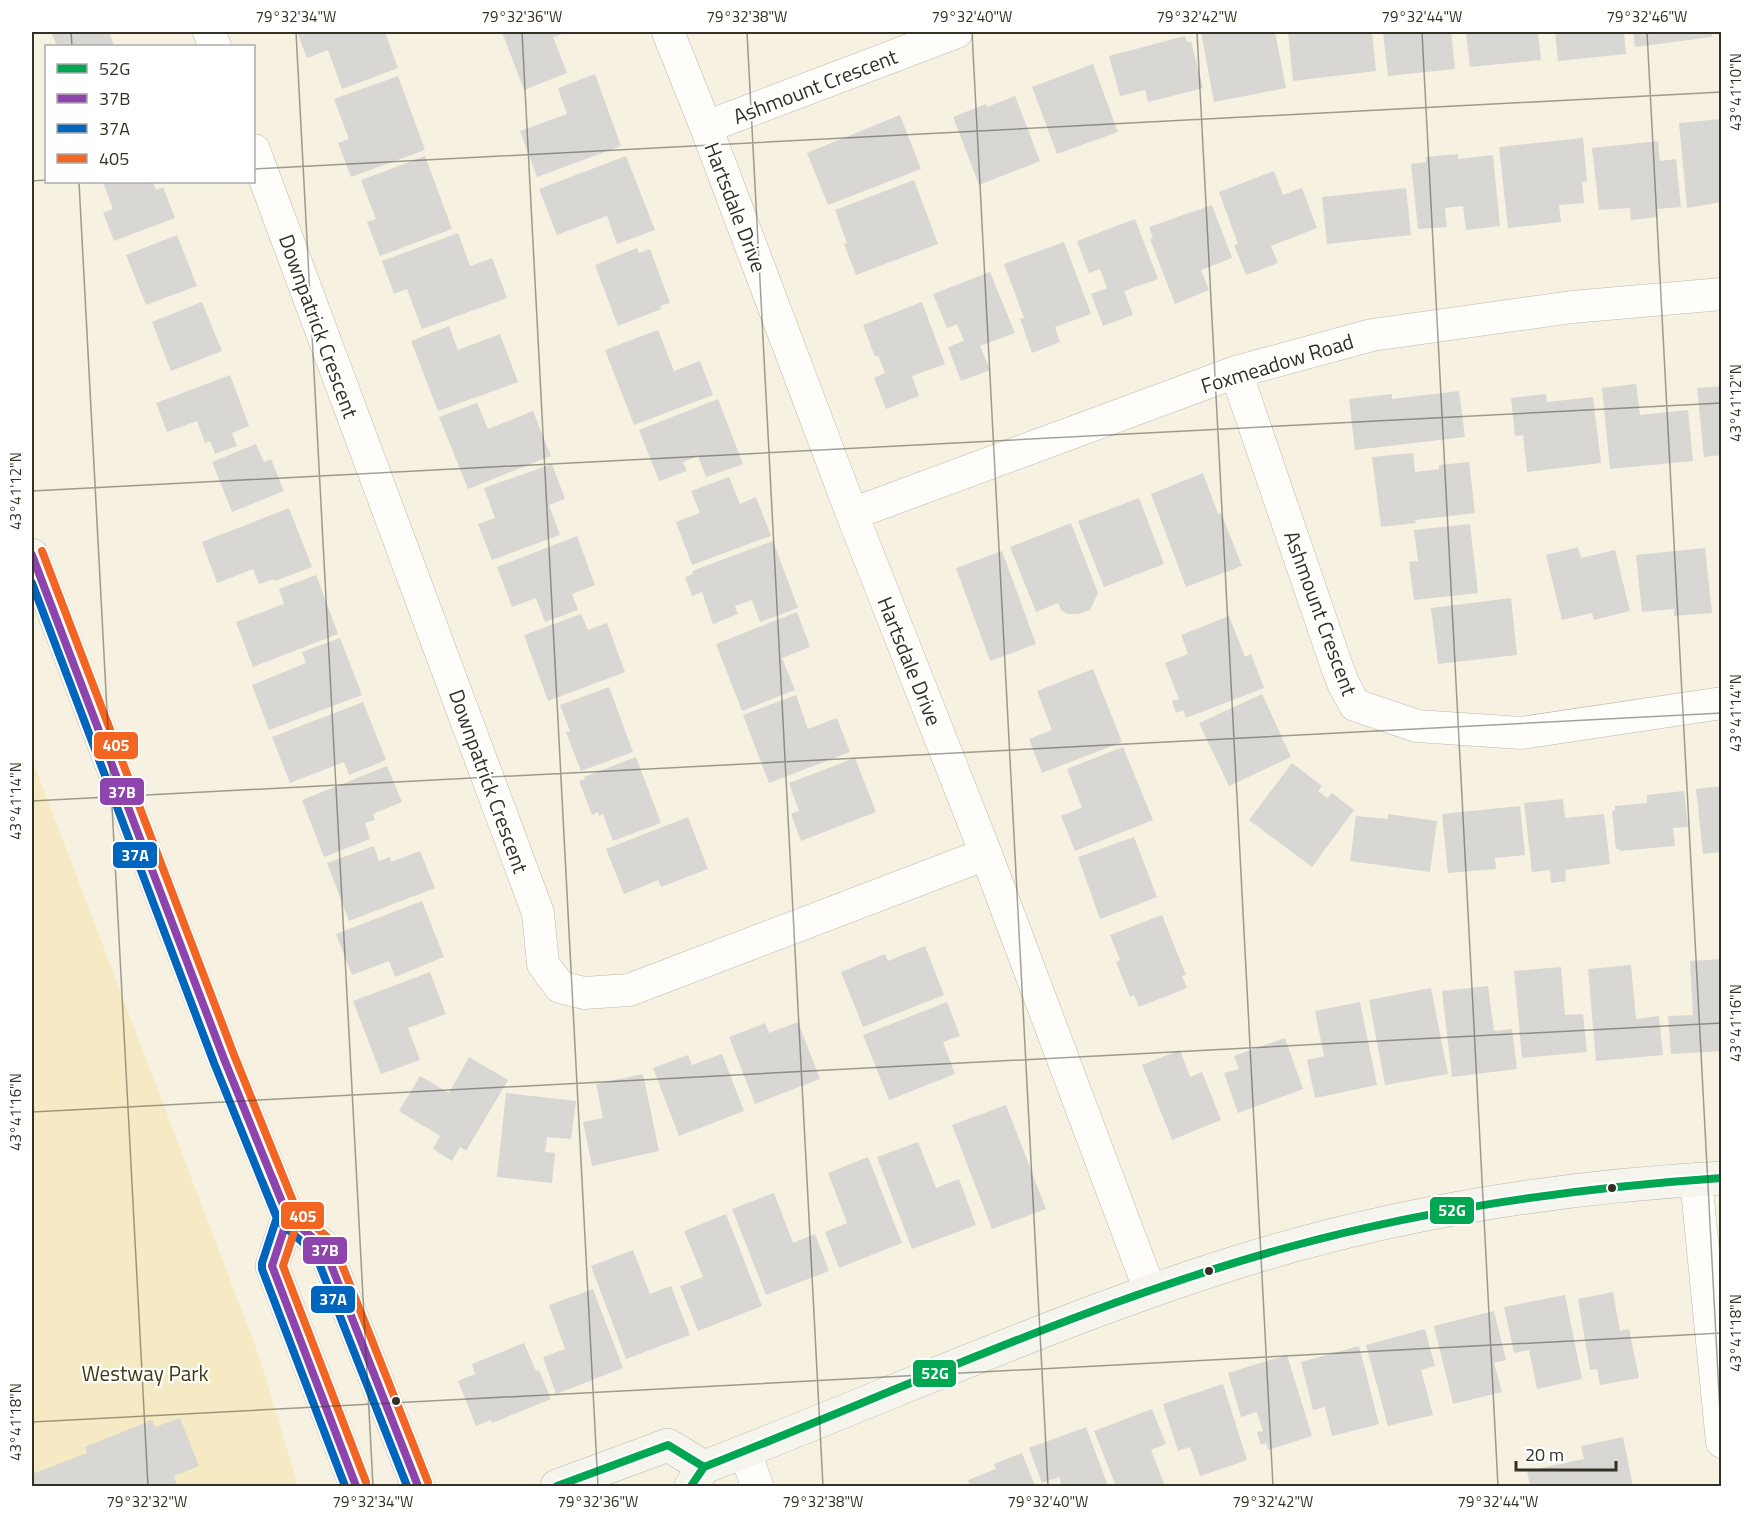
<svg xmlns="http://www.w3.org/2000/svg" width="1753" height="1518" font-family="'Titillium Web',sans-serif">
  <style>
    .green { fill: #f6eac4 }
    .building { fill: #d9d7d4 }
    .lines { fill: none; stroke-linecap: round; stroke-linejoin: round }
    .minor-casing { stroke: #bdb9ac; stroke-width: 33 }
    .secondary-casing { stroke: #bdb9ac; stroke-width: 34 }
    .minor { stroke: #fefdfa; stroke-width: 32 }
    .secondary { stroke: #f5f4ed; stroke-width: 33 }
    .bus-1-casing { stroke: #fff; stroke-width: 12 }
    .bus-2-casing { stroke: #fff; stroke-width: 12 }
    .bus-3-casing { stroke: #fff; stroke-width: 12 }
    .bus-4-casing { stroke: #fff; stroke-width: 12 }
    .bus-1 { stroke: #00a651; stroke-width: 8 }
    .bus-2 { stroke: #8e44ad; stroke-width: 8 }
    .bus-3 { stroke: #0065bd; stroke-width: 8 }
    .bus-4 { stroke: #f26522; stroke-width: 8 }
    .ticks { fill: none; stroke: #333025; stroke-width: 1.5; stroke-opacity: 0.45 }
    .bus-dot { fill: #333025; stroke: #fff; stroke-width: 2 }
    .labels { text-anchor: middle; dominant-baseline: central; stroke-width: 4.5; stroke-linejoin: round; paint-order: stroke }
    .street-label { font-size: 21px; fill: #333025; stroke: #fff }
    .park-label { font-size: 21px; fill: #453912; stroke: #fff }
    .line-badge { stroke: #fff; stroke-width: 2 }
    .badge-label { font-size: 16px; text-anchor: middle; font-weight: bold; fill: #fff }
    .neatline { fill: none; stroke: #333025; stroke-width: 2 }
    .ticks-label { font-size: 15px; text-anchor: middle; fill: #333025 }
  </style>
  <rect width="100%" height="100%" fill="#f6f1e0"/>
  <path class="green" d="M32,759L259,1356L298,1486H32Z"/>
  <path class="building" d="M51,32H109L114,45L109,46H57Z
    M297,32H385L398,68L342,89L328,50L307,58Z
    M502,32H568L553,37L567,73L524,90Z
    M1201,32H1275L1286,88L1214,102Z
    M1288,32H1372L1376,71L1293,81Z
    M1383,32H1451L1455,69L1388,76Z
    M1466,32H1538L1541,60L1470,67Z
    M1555,32H1624L1626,54L1558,61Z
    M1633,32H1712V37L1635,47Z
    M1185,36L1187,42L1191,41L1203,88L1148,102L1145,90L1120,96L1109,56Z
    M1093,64L1118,132L1057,154L1032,87Z
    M595,74L621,146L537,177L520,131L567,114L558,88Z
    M398,76L425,150L351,177L338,143L349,139L334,99Z
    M1015,96L1040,161L979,185L953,117L986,104L987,107Z
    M900,115L921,169L828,205L807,153Z
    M1722,119V202L1687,208L1679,123Z
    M1583,138L1587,181L1582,182L1584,203L1559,205L1561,222L1508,228L1499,147Z
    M1658,141L1660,161L1676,159L1681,207L1657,209L1658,217L1631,220L1630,208L1599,210L1592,148Z
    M1458,154V159L1493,155L1500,226L1466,230L1463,206L1445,208L1447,227L1418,229L1411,164L1426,162V157Z
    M425,156L452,229L380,256L367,222L376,219L361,180Z
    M626,156L655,230L617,244L607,216L557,235L539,189Z
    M1274,171L1283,195L1302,188L1317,228L1271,246L1278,263L1246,275L1234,245L1238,244L1219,192Z
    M914,180L938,244L856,275L844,244L847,243L835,210Z
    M103,182H153L156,190L163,187L175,218L114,241L103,213L113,209Z
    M1406,188L1411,235L1327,244L1322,197Z
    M1212,205L1232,258L1201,270L1209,290L1175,304L1150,239L1153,238L1149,227Z
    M1135,219L1158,279L1124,291L1133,315L1103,326L1091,294L1107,288L1100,269L1089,273L1077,241Z
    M458,233L470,266L492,258L507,298L422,329L407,289L394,294L382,261Z
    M177,235L197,286L146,305L126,255Z
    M1064,242L1091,314L1055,327L1060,342L1032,353L1020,319L1024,318L1004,264Z
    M637,248L639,253L650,249L670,303L660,306L661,309L618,326L595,265Z
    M990,272L1015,333L980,346L990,370L961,381L948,347L964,341L957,324L947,328L933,294Z
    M202,302L222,351L171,371L152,322Z
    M922,302L945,364L912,376L919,396L886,409L874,378L885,373L878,355L875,357L863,325Z
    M449,326L458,350L500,334L518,382L438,411L411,341Z
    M658,330L674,371L700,361L713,395L634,425L605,350Z
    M230,375L249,426L232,433L237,446L215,454L210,441L205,443L197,421L167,432L156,403Z
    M1636,384L1640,415L1688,410L1693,461L1610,469L1602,388Z
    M1722,386V455L1704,457L1697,388Z
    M1459,391L1465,437L1355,450L1349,399L1392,394V399Z
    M1546,394L1547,402L1593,397L1601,463L1527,472L1523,435L1515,436L1511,398Z
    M718,399L743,464L706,477L698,456L683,462L687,471L659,481L639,430Z
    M477,403L488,429L533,411L551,456L468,489L439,417Z
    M256,444L264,462L271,459L284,491L232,512L212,462Z
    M1413,453L1415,472L1439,469V465L1469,462L1475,513L1415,520L1416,523L1381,527L1372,457Z
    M552,464L565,499L549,505L560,535L492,560L478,524L495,518L484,488Z
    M1203,473L1218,514L1221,513L1242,566L1186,587L1151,494Z
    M729,477L740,504L756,497L771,536L692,565L676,522L700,513L691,491Z
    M1139,498L1164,564L1104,587L1078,521Z
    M289,508L312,567L275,581L274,579L259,584L253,569L217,583L202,542Z
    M1071,523L1098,593L1090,610L1078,614H1067L1061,610L1058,603L1036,612L1010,547Z
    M1470,524L1478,593L1414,600L1409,562L1418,561L1414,530Z
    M577,536L595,585L572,594L578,610L545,622L536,598L512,607L497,567Z
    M773,541L798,608L760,622L752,600L735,606L738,614L713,624L702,592L692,596L685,577L693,574L692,571Z
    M1578,547L1581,558L1615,550L1630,611L1594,620L1592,613L1562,620L1546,555Z
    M1705,548L1712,613L1674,616V609L1642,612L1636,555Z
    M1002,551L1036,644L990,661L956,568Z
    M316,575L338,634L253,667L236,622L284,604L279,589Z
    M1511,598L1517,655L1438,664L1431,608Z
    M797,612L810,647L782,658L795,690L742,711L716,644Z
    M581,614L588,630L607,623L625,672L548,701L524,635Z
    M1229,616L1245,657L1251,654L1264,688L1186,718L1183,710L1176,713L1172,701L1179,699L1165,663L1188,654L1181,635Z
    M340,638L362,695L269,730L252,685L306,663L302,652Z
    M1093,669L1122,742L1042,773L1029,739L1052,730L1037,691Z
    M609,687L633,752L581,771L566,732L570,731L560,705Z
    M1262,694L1291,757L1229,786L1199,723Z
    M796,695L808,729L837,718L850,752L769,783L743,715Z
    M363,702L386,760L349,775L344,762L290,783L272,737Z
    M1123,747L1153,820L1075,851L1061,816L1082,808L1067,769Z
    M636,757L661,823L613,841L603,814L599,816L598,812L592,815L579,781L585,779L584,777Z
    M855,758L876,812L801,841L791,814L799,811L789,783Z
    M1292,763L1322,786L1318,791L1327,798L1332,793L1354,810L1312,867L1249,820Z
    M387,766L402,802L373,814L375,820L365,823L370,839L324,857L302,800Z
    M1722,786V852L1703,854L1696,789Z
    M1684,791L1688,827L1673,828L1675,846L1619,851V849H1616L1612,811L1615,810V806L1647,803V795Z
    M1563,799L1565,818L1604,814L1610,864L1565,870L1566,881L1551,883L1550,870L1532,872L1524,803Z
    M1520,806L1525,855L1495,858L1496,869L1448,873L1442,814Z
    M1388,814L1437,821L1430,872L1350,861L1356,816L1388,819Z
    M688,817L708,869L661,887L658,880L624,894L606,849Z
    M1134,837L1157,897L1100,919L1078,857Z
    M374,846L379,861L390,857L391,862L420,851L435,888L349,921L327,863Z
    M422,901L444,957L395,977L389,961L352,975L336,934Z
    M1162,915L1186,975L1182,976L1187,988L1139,1007L1134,995L1130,997L1116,962L1120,960L1110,935Z
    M925,946L944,995L863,1027L841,972L885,954L888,961Z
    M1722,959V1051L1671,1054L1668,1016L1693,1015L1690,961Z
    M1631,965L1636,1019L1659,1016L1663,1055L1596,1061L1588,969Z
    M1561,967L1565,1015L1583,1014L1587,1052L1522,1058L1514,971Z
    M430,972L446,1014L408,1028L420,1060L381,1074L353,1001Z
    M1488,986L1494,1031L1512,1029L1517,1069L1452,1077L1442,991Z
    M1431,988L1448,1074L1385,1085L1369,1000Z
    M947,1002L960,1036L943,1042L955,1074L889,1100L863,1035Z
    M1360,1002L1377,1085L1315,1098L1307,1060L1324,1056L1315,1011Z
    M798,1022L820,1079L755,1104L729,1037L765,1023L769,1033Z
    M1285,1038L1303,1089L1238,1113L1224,1073L1239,1069L1234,1056Z
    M1180,1050L1190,1077L1202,1072L1221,1120L1172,1140L1142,1065Z
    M722,1054L744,1111L679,1136L653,1068L688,1055L692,1065Z
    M469,1057L508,1080L466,1151L460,1147L452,1161L433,1149L440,1136L399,1111L420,1076L449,1093Z
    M643,1074L659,1151L592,1166L583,1122L603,1118L596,1084Z
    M506,1093L576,1101L571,1139L547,1137L545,1152L555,1153L552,1183L497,1177Z
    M1006,1105L1046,1209L992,1229L952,1125Z
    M918,1142L936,1188L959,1179L976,1225L912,1249L877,1157Z
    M868,1157L902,1243L839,1268L825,1232L847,1223L828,1173Z
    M774,1193L793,1243L815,1234L829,1271L766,1295L732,1209Z
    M726,1214L762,1306L698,1331L680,1286L703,1277L684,1231Z
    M633,1250L650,1294L671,1286L690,1335L626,1359L591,1266Z
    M593,1289L623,1368L556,1394L543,1357L565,1349L549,1305Z
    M1613,1292L1620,1331L1629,1329L1639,1378L1600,1385L1597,1369L1590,1370L1578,1299Z
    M1565,1295L1582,1379L1537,1389L1529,1350L1514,1353L1504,1307Z
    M1494,1311L1506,1360L1494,1363L1502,1392L1453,1404L1434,1326Z
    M1425,1329L1435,1366L1421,1370L1433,1415L1388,1426L1366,1345Z
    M524,1343L536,1371L539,1370L551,1399L492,1423L491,1420L476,1426L458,1381L475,1374L472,1364Z
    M1359,1346L1379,1424L1332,1436L1325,1407L1313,1410L1301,1362Z
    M1287,1355L1312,1436L1268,1450L1266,1443L1261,1445L1257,1432L1263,1431L1257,1412L1241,1417L1228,1373Z
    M1223,1384L1247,1460L1200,1476L1190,1447L1178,1451L1163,1404Z
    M1152,1409L1166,1444L1151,1450L1165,1486H1116L1094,1431Z
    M180,1418L199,1466L174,1476L177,1486H32V1474L87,1453L85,1447L152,1420L155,1427Z
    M1086,1427L1108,1486H1062L1059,1477L1042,1483L1029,1448Z
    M1623,1437L1633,1486H1530L1527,1471L1584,1459L1581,1446Z
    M1022,1453L1035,1486H970L968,1480L996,1469L994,1464Z"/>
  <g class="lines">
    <g class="minor-casing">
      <path id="minor" d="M209,32L215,46
        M668,32L706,127L852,514L986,854L1150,1291
        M706,127L957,32
        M254,150L538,913L543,964L560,987L584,993L629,990L986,854
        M1236,372L1336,664L1343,683L1355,705L1417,726L1521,733L1722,703
        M852,514L1236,372L1372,335L1572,307L1722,294
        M1696,1179L1722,1442
        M745,1451L757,1486"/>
    </g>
    <g class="secondary-casing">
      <path id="secondary" d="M32,555L224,1059L288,1217L324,1247L418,1486
        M288,1217L272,1266L356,1486
        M557,1486L668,1445L704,1467
        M691,1486L704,1467C879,1400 1049,1322 1228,1265C1388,1214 1554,1187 1722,1178"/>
    </g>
    <use href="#minor" class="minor"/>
    <use href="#secondary" class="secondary"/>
    <g class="bus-1-casing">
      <path id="bus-1" d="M557,1486L668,1445L704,1467
        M691,1486L704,1467C898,1391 1088,1302 1289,1247C1431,1208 1575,1188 1722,1178"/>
    </g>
    <g class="bus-2-casing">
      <path id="bus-2" d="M32,555L224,1059L288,1217L324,1247L418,1486
        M272,1177L288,1217L272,1266L356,1486"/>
    </g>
    <g class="bus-3-casing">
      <path id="bus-3" d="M32,583L214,1063L278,1221L315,1253L407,1486
        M262,1181L277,1217L262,1263V1269L345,1486"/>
    </g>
    <g class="bus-4-casing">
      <path id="bus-4" d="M42,551L234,1055L297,1211L333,1242L428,1482
        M298,1220L283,1266L366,1482"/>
    </g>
    <use href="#bus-1" class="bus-1"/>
    <use href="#bus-2" class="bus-2"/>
    <use href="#bus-3" class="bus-3"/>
    <use href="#bus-4" class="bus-4"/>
  </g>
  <path class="ticks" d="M71,32L72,46M296,32L373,1486M522,32L598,1486M747,32L823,1486M972,32L1048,1486M1197,32L1273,1486M1422,32L1498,1486M1647,32L1722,1450M254,169L1722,92M32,181L46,180M79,182L148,1486M32,491L1722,403M32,801L1722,713M32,1112L1722,1023M32,1422L1722,1333"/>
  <g class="bus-dot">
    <circle cx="1612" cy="1188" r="5"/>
    <circle cx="1209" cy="1271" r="5"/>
    <circle cx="396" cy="1401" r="5"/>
  </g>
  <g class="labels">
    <g class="street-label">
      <text transform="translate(815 86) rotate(-21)">Ashmount Crescent</text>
      <text transform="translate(736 207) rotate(69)">Hartsdale Drive</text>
      <text transform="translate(319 326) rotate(70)">Downpatrick Crescent</text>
      <text transform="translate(1277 363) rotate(-17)">Foxmeadow Road</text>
      <text transform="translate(1321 613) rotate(70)">Ashmount Crescent</text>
      <text transform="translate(910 661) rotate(68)">Hartsdale Drive</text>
      <text transform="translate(489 781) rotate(70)">Downpatrick Crescent</text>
    </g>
    <g class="park-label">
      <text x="145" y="1373">Westway Park</text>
    </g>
  </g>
  <g class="line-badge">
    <rect x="93" y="731" width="46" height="29" rx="6" fill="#f26522"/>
    <rect x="99" y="777" width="46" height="29" rx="6" fill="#8e44ad"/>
    <rect x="112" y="841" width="46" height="28" rx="6" fill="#0065bd"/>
    <rect x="1429" y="1196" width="46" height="29" rx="6" fill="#00a651"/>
    <rect x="280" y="1201" width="45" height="29" rx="6" fill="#f26522"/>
    <rect x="302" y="1236" width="46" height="29" rx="6" fill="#8e44ad"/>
    <rect x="310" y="1285" width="46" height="29" rx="6" fill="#0065bd"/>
    <rect x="912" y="1359" width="45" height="29" rx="6" fill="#00a651"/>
  </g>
  <g class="badge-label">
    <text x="116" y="751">405</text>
    <text x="122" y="798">37B</text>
    <text x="135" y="861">37A</text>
    <text x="1452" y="1216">52G</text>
    <text x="303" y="1222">405</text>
    <text x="325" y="1256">37B</text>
    <text x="333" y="1305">37A</text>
    <text x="935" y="1379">52G</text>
  </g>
  <rect width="1753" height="1518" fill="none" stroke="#ffffff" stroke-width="66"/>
  <rect x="45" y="45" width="210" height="138" fill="#ffffff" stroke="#adaca8" stroke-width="1.5"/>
  <rect x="57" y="64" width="30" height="9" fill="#00a651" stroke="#adaca8" stroke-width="1.5"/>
  <text x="99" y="75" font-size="18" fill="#333025">52G</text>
  <rect x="57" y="94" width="30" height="9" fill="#8e44ad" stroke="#adaca8" stroke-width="1.5"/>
  <text x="99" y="105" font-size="18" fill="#333025">37B</text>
  <rect x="57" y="124" width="30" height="9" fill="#0065bd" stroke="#adaca8" stroke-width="1.5"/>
  <text x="99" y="135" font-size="18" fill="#333025">37A</text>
  <rect x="57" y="154" width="30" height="9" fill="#f26522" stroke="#adaca8" stroke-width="1.5"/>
  <text x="99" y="165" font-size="18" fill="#333025">405</text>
  <path d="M1516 1461v9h100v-9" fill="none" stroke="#333025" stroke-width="3"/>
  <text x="1525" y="1461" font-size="18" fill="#333025" stroke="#ffffff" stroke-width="4.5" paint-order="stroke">20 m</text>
  <rect x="33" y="33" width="1687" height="1452" class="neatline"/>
  <g class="ticks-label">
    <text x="296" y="22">79°32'34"W</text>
    <text x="522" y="22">79°32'36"W</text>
    <text x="747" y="22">79°32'38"W</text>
    <text x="972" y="22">79°32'40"W</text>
    <text x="1197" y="22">79°32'42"W</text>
    <text x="1422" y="22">79°32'44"W</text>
    <text x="1647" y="22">79°32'46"W</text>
    <text transform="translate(1736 92) rotate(-90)" y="5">43°41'10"N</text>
    <text transform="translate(1736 403) rotate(-90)" y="5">43°41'12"N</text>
    <text transform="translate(16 491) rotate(-90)" y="5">43°41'12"N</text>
    <text transform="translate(1736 713) rotate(-90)" y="5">43°41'14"N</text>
    <text transform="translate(16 801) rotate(-90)" y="5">43°41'14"N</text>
    <text transform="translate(1736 1023) rotate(-90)" y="5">43°41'16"N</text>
    <text transform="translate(16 1112) rotate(-90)" y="5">43°41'16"N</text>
    <text transform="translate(1736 1333) rotate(-90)" y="5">43°41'18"N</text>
    <text transform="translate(16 1422) rotate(-90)" y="5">43°41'18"N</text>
    <text x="147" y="1507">79°32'32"W</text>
    <text x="373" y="1507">79°32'34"W</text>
    <text x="598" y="1507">79°32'36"W</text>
    <text x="823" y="1507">79°32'38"W</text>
    <text x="1048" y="1507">79°32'40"W</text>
    <text x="1273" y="1507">79°32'42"W</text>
    <text x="1498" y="1507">79°32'44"W</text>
  </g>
</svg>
